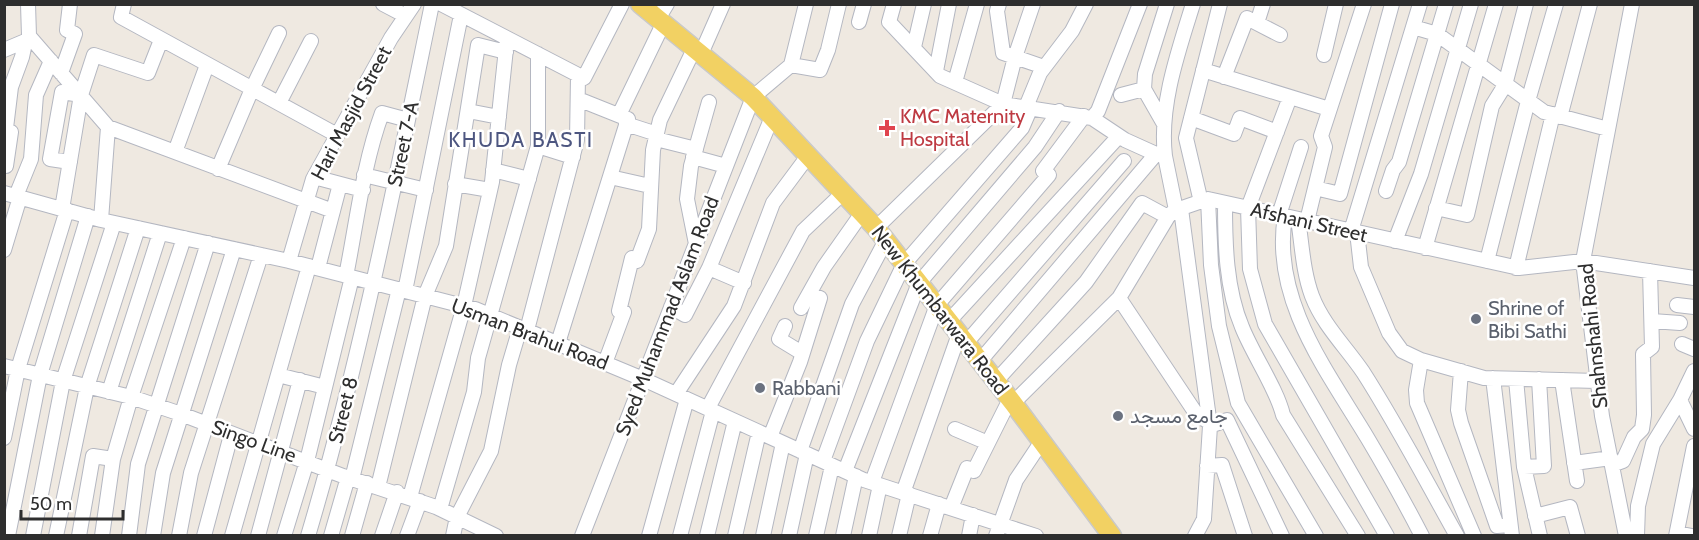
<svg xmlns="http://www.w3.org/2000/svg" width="1699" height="540" font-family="Cabin,Vazirmatn,sans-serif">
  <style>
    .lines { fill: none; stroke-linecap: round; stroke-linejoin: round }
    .minor-casing { stroke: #b4b7c1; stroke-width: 16 }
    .major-casing { stroke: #c9c9c9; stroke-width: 21 }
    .minor { stroke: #fff; stroke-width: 14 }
    .major { stroke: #f2d163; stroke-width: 18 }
    .health-dot { fill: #e0444e; stroke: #fff; stroke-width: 2 }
    .worship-dot { fill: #6b7280; stroke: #fff; stroke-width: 2 }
    .labels { text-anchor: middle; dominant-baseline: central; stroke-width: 5; stroke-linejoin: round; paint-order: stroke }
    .street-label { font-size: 20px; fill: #2e2e2e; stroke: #fff }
    .health-label { font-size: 20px; fill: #be3a42; stroke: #fff; text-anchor: start }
    .worship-label { font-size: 20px; fill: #5b616d; stroke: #fff; text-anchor: start }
    .neighbourhood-label { font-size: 21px; letter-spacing: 1.5px; fill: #4d5680; stroke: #fff }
  </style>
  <rect width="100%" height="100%" fill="#efe9e1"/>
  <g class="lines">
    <g class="minor-casing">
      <path id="minor" d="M28,4L29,36L108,127L101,220
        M124,4L121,17L337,135
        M383,4L406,16
        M441,4L584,78L622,4
        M894,4L889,22L940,76L1003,104L1092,118L1125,140L1156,154L1165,156L1176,210
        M999,4L997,11L1003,53L1044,67
        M658,19L667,4
        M859,22L864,4
        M1257,23L1263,4
        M1413,27L1437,34L1544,112L1608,129
        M914,47L924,4
        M4,50L30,39
        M701,54L723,4
        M1324,55L1336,4
        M791,65L820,70L828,50L839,4
        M1203,70L1329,109
        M936,71L949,4
        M61,73L75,34L67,30L70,4
        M1224,77L1247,18L1280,35
        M955,82L977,4
        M1121,95L1144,89
        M1290,97L1248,208L1250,269L1265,324L1387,536
        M279,103L311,41
        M1026,107L1040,73L1072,31L1086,4
        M468,111L499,117
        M619,115L663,24
        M1560,117L1590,4
        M1092,118L1098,111L1140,4
        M1191,118L1234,134L1240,118L1277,132
        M626,124L657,134
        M1164,124L1144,89L1145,74L1167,4
        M108,127L333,211
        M6,128L11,87L22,57L25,43
        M656,139L696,149
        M538,146L573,157
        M175,152L207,65
        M1165,156C1159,106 1178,52 1193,4
        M693,157L726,166
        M70,162L50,159L62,92L81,95
        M6,166L11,132
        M218,169L252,89L279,33
        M493,170L529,179
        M364,175L426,190
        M314,177L363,190
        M610,177L650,186
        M455,184L490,190
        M1315,188L1340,194L1392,4
        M1386,191L1393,170L1399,162L1446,4
        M4,193L101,220L289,261L475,309L643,379L864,480L1036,536
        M16,196L31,159L36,95L51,61
        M1208,199L1211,265L1219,326L1238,403L1316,536
        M1201,202L1186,138L1220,4
        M1225,203C1225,244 1226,289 1242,327C1253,355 1277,389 1283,415L1358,536
        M1436,208L1467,215L1492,106L1505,85L1526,4
        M62,209L81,95L94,55L148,73L161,40
        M1181,209L1210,426L1204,519L1195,536
        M1279,215L1301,147
        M1285,216C1271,300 1328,372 1368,439C1387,471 1405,503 1422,536
        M1298,219C1302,245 1303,272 1312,296C1323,325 1346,347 1363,372C1397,425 1426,481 1457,536
        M1307,221L1325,147L1321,136L1364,4
        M876,228L1003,104L1015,57L1033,4
        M1351,231L1420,4
        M1357,232L1361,267L1389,333L1402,351L1421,360L1484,378L1597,381
        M1395,241L1421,174L1471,4
        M696,244L687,199L691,166L709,102
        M1425,248L1496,4
        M4,250L20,197
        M289,261L313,179L391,38L414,4
        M1487,261L1528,101L1556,4
        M318,268L340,184
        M709,268L744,283
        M1516,268L1553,114
        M346,276C357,221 363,165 382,113L408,120
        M405,291L461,15
        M1119,298L1197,415L1209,422
        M1677,305L1694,307
        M671,307L685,315L709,268L772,117
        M801,308L824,267L862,213
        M949,321L1119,136
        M1652,321L1680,323
        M785,326L779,339L802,353
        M527,330L577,140L578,76
        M558,343L628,119L578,99
        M966,343L1124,161
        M1682,344L1694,349
        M1421,360L1416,390L1417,403L1474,536
        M980,361L1156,154
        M605,363L624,312L619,311L632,258L637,261L649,229L653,150L660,120L694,49
        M4,366L131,397L181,414L343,476L436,507L496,536
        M1461,371L1458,410L1461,423L1497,526L1510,525
        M1694,371L1680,400L1694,429
        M278,375L325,387
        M1493,378L1512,536
        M1516,379L1524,467L1540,536
        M1562,380L1577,481
        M996,381L1086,282L1142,203L1168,217
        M109,392L160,233
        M676,394L734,306L773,203L808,156
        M1013,403L1119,298L1169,215L1176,210L1208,199L1519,268L1583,261L1694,278
        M708,408L803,231L843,193
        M1210,426L1227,420L1282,536
        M955,429L988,443
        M770,437L800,362L820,298L809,294
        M4,438L18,369L67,210
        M800,451L852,304L886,240
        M823,461L867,341L904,264L1022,128L1031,107
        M1574,463L1611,458
        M1612,465L1623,461L1634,437L1642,429L1644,415L1643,354L1652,347L1650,271
        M1207,466L1222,465L1245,536
        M1524,467L1544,466L1539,379
        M845,471L919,283L1035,147L1059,111
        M352,479L399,289
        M872,482L937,305L1049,175L1043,171L1084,116
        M378,487L425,296L446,246L478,45L506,52
        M903,493L959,334
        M410,497L464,306L492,182L507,39
        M951,508L967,468L974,471L1010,399
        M440,509L474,392L478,358L538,146V54
        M1535,516L1570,507L1578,536
        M1677,533L1692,536
        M8,536L40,375L88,216
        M33,536L63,381L114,223
        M56,536L87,387L138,228
        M79,536L93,456L113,459
        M102,536L113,459L131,397L184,238
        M129,536L138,464L208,243
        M153,536L163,473L234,249
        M179,536L191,473L261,255
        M204,536L231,435
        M232,536L309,266
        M258,536L300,380
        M284,536L307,461L352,277
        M308,536C360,361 395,183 432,4
        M331,536L348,477
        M352,536L367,483
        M382,536L397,492
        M407,536L420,501
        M453,536L457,517L491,451L509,365L520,328
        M582,536L753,97L791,65L806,4
        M649,536L687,399
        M680,536L713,411
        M707,536L735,421
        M735,536L759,432
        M763,536L783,443
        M789,536L807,454
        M816,536L832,466
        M843,536L856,476
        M869,536L880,485
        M899,536L909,494
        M930,536L939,504
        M969,536L973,515
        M996,536L1016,480L1042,441
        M1626,536L1602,416L1583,261L1632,4
        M1637,536L1638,506L1653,444L1680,400
        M1676,536L1694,446"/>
    </g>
    <g class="major-casing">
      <path id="major" d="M640,4L753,97L876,228L1013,403L1112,536"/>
    </g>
    <use href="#minor" class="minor"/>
    <use href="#major" class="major"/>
  </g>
  <path class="health-dot" d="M884 119h6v6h6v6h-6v6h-6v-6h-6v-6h6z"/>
  <g class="worship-dot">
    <circle cx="1476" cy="319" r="6"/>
    <circle cx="760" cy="388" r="6"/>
    <circle cx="1118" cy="416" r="6"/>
  </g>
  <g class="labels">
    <g class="street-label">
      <text transform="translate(351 113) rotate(-62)">Hari Masjid Street</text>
      <text transform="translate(403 144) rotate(-78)">Street 7-A</text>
      <text transform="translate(1309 222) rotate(13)">Afshani Street</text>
      <text transform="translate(940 310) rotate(52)">New Khumbarwara Road</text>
      <text transform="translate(667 316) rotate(-69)">Syed Muhammad Aslam Road</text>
      <text transform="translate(530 334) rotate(21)">Usman Brahui Road</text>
      <text transform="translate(1593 336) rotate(-96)">Shahnshahi Road</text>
      <text transform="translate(343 410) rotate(-76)">Street 8</text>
      <text transform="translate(254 441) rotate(20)">Singo Line</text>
    </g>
    <g class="health-label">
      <text x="900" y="116">KMC Maternity<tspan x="900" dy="23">Hospital</tspan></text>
    </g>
    <g class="worship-label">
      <text x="1488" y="308">Shrine of<tspan x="1488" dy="23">Bibi Sathi</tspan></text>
      <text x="772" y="388">Rabbani</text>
      <text x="1130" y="416">جامع مسجد</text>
    </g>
    <g class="neighbourhood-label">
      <text x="521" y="139">KHUDA BASTI</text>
    </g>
  </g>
  <rect width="1699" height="540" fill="none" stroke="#2e2e2e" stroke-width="12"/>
  <path d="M21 510v9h102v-9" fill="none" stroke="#2e2e2e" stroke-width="3"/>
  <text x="30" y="510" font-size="18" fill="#2e2e2e" stroke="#ffffff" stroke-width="4.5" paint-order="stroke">50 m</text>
</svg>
